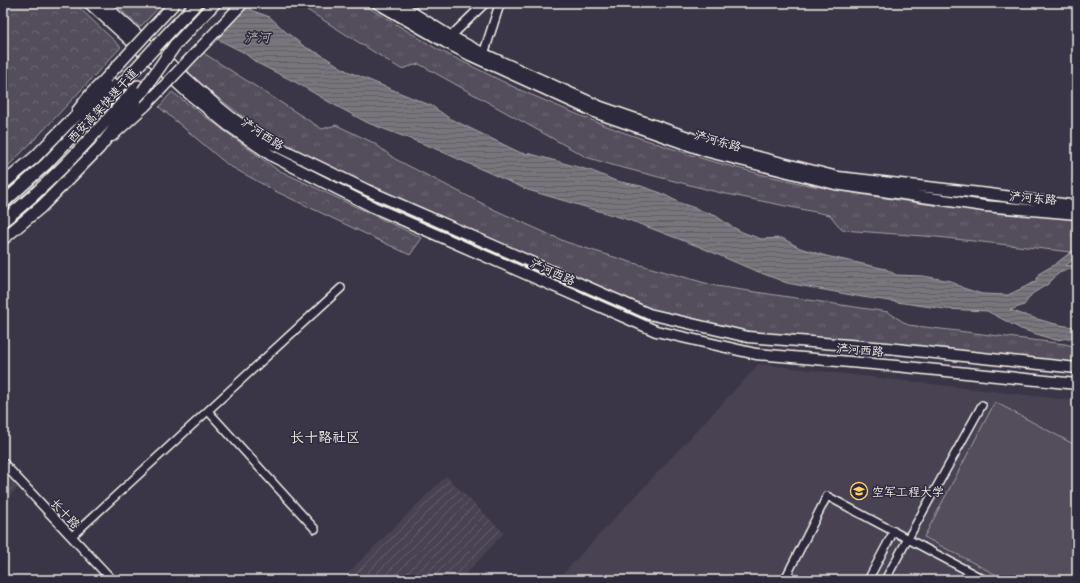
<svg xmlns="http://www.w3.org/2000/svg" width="1080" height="583" font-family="Mali,'LXGW WenKai TC',sans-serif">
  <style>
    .built { fill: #484352 }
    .industrial { fill: url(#industrial-furrows) }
    .forest { fill: url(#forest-crowns); stroke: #a4a0a2 }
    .park { fill: url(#park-tufts); stroke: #a4a0a2 }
    .pitch { fill: #534e5c; stroke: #a4a0a2 }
    .water { fill: url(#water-rules); stroke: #aaa6a7 }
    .pier { fill: #3b3647 }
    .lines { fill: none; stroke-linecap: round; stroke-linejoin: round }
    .minor-casing { stroke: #f4f1e8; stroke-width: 10 }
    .tertiary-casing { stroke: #f4f1e8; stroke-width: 11 }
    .secondary-casing { stroke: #f4f1e8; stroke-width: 13 }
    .trunk-casing { stroke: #f4f1e8; stroke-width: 14 }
    .minor { stroke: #2f2a3d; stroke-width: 7 }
    .tertiary { stroke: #2f2a3d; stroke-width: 8 }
    .secondary { stroke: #2f2a3d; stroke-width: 10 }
    .trunk { stroke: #2f2a3d; stroke-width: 11 }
    .secondary-bridge-casing { stroke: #f4f1e8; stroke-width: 13; stroke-linecap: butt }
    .trunk-bridge-casing { stroke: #f4f1e8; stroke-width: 14; stroke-linecap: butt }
    .secondary-bridge { stroke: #2f2a3d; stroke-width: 10 }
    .trunk-bridge { stroke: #2f2a3d; stroke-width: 11 }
    .labels { text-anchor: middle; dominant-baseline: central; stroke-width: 3; stroke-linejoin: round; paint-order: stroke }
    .street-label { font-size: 12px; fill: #f4f1e8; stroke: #2f2a3d }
    .poi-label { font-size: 12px; fill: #f4f1e8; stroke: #2f2a3d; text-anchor: start }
    .water-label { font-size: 13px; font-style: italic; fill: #b6b2b2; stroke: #2f2a3d }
    .quarter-label { font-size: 14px; fill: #f4f1e8; stroke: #2f2a3d }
  </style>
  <defs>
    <pattern id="industrial-furrows" width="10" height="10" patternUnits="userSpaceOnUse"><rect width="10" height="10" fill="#484352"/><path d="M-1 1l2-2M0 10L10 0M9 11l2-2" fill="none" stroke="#635f6b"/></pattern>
    <pattern id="forest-crowns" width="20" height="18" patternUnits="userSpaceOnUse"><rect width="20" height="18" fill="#534e5c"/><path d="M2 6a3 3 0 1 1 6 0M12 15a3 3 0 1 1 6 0" fill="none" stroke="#6c6873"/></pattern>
    <pattern id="park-tufts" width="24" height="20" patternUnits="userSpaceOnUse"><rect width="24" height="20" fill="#534e5c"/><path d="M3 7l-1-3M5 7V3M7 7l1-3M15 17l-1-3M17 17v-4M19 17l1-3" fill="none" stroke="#6c6873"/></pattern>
    <pattern id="water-rules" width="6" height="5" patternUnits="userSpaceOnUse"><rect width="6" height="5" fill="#78747b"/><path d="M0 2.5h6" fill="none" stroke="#636063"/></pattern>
  </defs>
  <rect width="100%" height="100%" fill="#3b3647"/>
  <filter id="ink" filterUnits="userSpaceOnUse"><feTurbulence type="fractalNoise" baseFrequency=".025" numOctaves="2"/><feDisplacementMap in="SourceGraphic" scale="8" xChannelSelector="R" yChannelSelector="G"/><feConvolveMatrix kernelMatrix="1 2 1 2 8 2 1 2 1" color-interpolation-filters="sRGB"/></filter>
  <g filter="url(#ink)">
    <path class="built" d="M759,364L1077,401V580H557Z"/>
    <path class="industrial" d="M3,472L18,488L3,503Z
      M446,476L504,533L460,580H341Z"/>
    <path class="forest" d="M3,3H74L121,47L39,135L3,171Z
      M172,92L276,169L422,238L410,255L275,191L228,165L159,107Z"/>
    <path class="park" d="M113,3H163L140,27Z
      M296,3H361L437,49L520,90L586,118L625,133L707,160L768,176L808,185L871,196L925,204L1013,213L1040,215L1077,220V249L1071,252L937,237L842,230L830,215L717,192L612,165L586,157L419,64L401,69Z
      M202,52L322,129L336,125L374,143L395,159L495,210L566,242L630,262L716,286L888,312L908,325L1065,344L1077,347V366L749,332L716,328L679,321L505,251L292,149L241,115L212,93L188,72L190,65Z"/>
    <path class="pitch" d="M995,402L1077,446V580H1006L924,537Z"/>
    <path class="water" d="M246,3L253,11L270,17L286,32L305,47L320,54L347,71L432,106L449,118L521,153L531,154L592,171L616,181L641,186L661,193L680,203L695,208L716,216L729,225L742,232L761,239L782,238L800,248L826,256L886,269L896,275L923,276L951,281L963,288L982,294L1008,295L1035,282L1040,273L1054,265L1071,252L1077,249V257L1065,266L1077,265V271L1070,269L1059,273L1048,284L1032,294L1024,305L1010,310C1021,314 1068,330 1077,326V337L1055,340L1021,329L987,311L945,309L862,297L787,283L751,269L700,247L629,220L528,190L429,146L368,123L329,102L297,83L257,63L243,52L215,38Z"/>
    <path class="pier" d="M165,3H248L214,39L202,33L189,24Z"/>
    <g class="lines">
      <g class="minor-casing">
        <path id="minor" d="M208,411L315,529
          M72,536L341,288
          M787,580L785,579L827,496L985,580
          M868,580L894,531
          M885,580L982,405"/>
      </g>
      <g class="tertiary-casing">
        <path id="tertiary" d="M447,40L485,3
          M482,59L500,3
          M3,463L112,580"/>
      </g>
      <g class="secondary-casing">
        <path id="secondary" d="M89,3L188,93L229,126L272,156L373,207L656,331L756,354L896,366L1077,384
          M102,3L216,105L232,118L266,141L367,190L649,314L748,337L887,348L1077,368
          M377,3L445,42L470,55L597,113L709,152L835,184L984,206L1077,214
          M397,3L450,36L484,54L601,107L714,146L838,177L989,194L1077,206
          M77,111L91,93L106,78
          M112,136L145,106"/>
      </g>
      <g class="trunk-casing">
        <path id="trunk" d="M172,29L197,3
          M175,45L215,3
          M3,184L35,157L67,124L112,84
          M3,203L46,164L127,78
          M3,221C53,182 95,133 138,86
          M3,239L41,207L99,148L143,91"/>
      </g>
      <use href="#minor" class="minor"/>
      <use href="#tertiary" class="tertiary"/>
      <use href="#secondary" class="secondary"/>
      <use href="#trunk" class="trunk"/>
      <g class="secondary-bridge-casing">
        <path id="secondary-bridge" d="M106,78L175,3
          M145,106L243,3"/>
      </g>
      <g class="trunk-bridge-casing">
        <path id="trunk-bridge" d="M127,78L172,29
          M143,91L175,45"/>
      </g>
      <use href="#secondary-bridge" class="secondary-bridge"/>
      <use href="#trunk-bridge" class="trunk-bridge"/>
    </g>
  </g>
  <defs>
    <g id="university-ring" transform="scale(0.9)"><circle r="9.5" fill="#2f2a3d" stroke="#ffd166" stroke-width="1.5"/><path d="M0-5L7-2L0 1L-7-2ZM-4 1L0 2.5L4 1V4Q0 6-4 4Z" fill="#ffd166"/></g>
  </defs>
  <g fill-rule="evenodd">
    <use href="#university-ring" x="859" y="491"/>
  </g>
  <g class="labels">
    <g class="street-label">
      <text transform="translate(102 105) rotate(-47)">西安高架快速干道</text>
      <text transform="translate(263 133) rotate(34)">浐河西路</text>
      <text transform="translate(718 140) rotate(16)">浐河东路</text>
      <text transform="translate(1033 197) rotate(5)">浐河东路</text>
      <text transform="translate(553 271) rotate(24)">浐河西路</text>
      <text transform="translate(860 349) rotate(5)">浐河西路</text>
      <text transform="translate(66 513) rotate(47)">长十路</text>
    </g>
    <g class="poi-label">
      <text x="872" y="491">空军工程大学</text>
    </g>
    <g class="water-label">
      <text x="257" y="36">浐河</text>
    </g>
    <g class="quarter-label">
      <text x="325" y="436">长十路社区</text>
    </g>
  </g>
  <rect width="1080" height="583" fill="none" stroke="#2f2a3d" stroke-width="16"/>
  <rect x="8" y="8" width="1064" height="567" fill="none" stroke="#f4f1e8" stroke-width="1.5" filter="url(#ink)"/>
</svg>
